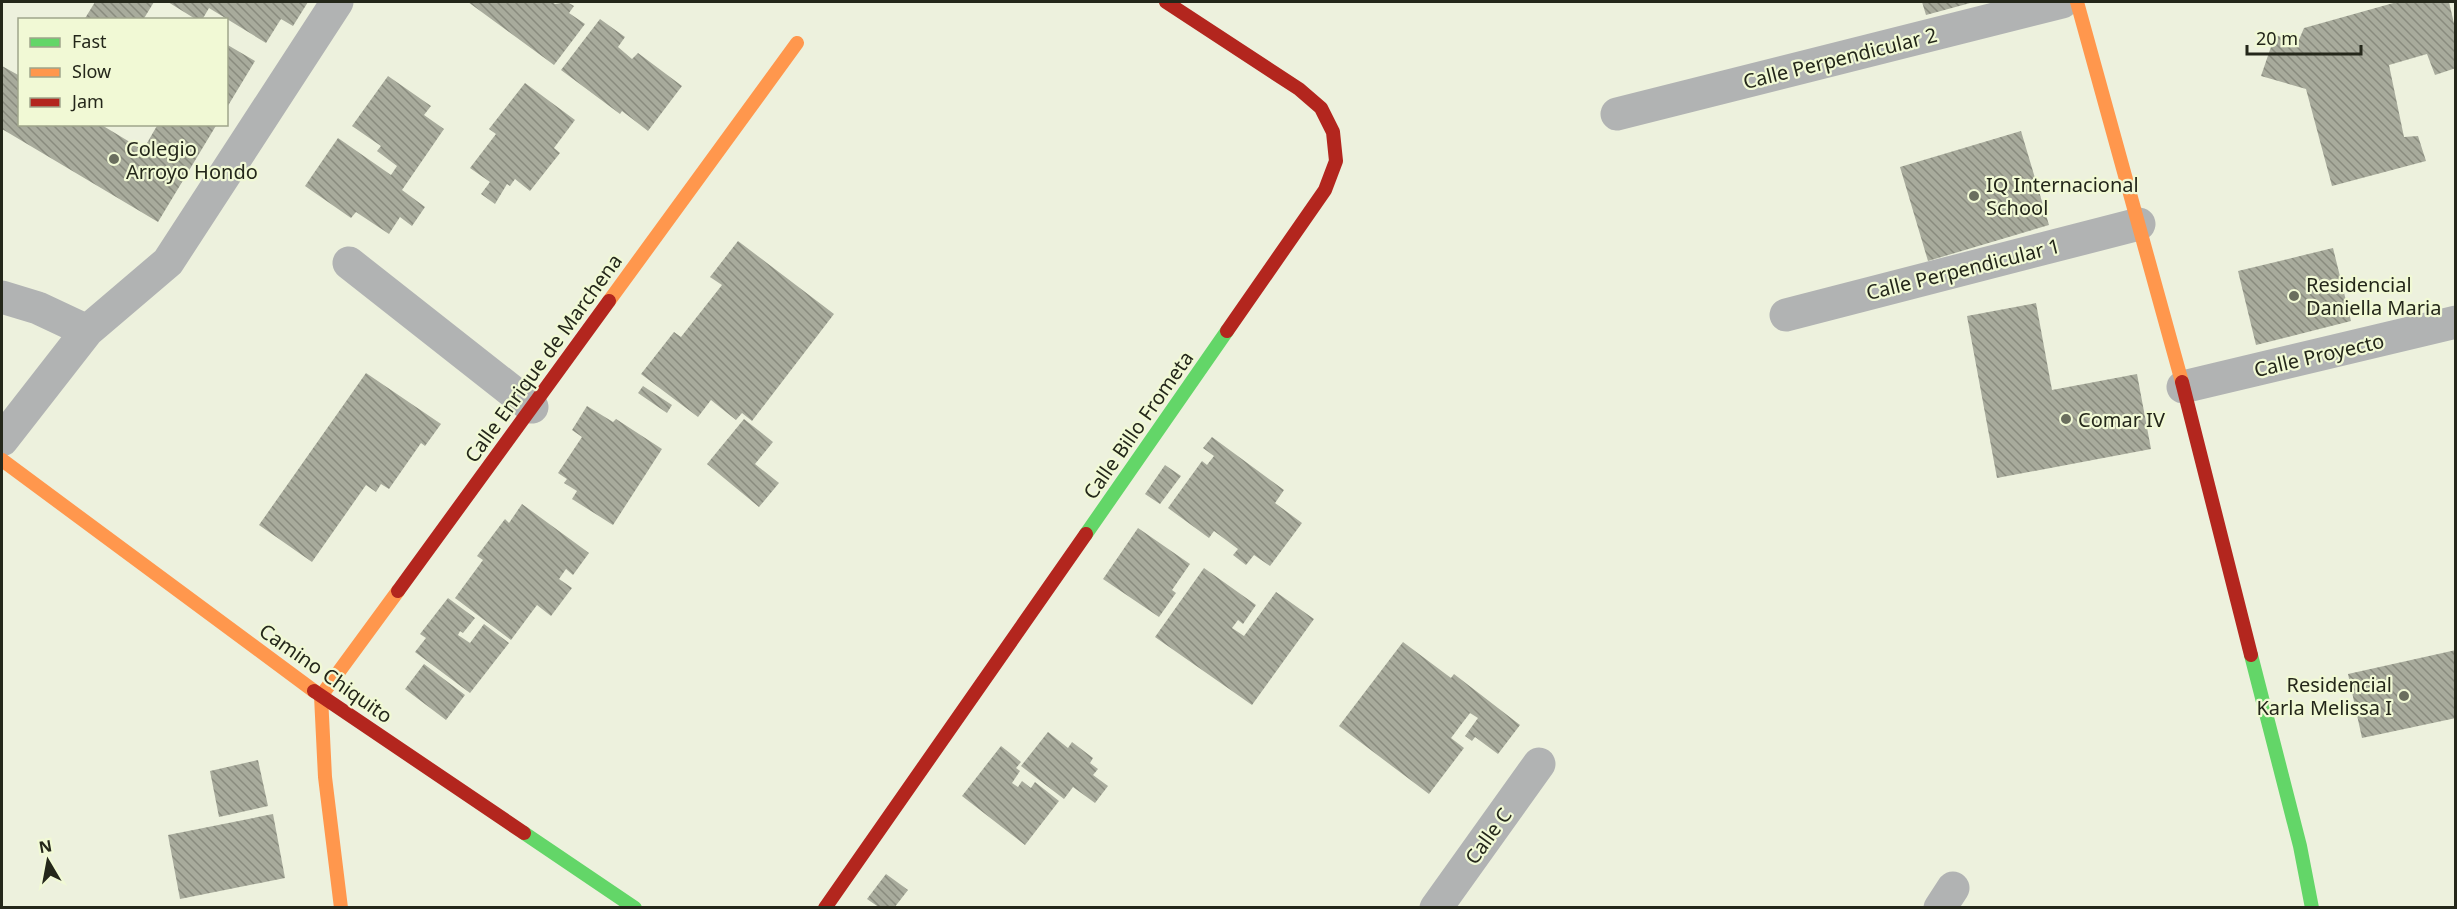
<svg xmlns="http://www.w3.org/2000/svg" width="2457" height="909" font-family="'Noto Sans',sans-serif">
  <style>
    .building { fill: url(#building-back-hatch) }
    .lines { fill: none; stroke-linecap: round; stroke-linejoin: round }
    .street { stroke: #b1b3b3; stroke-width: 33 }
    .fast { stroke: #63d668; stroke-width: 14 }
    .slow { stroke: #ff974d; stroke-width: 14 }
    .jam { stroke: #b3261e; stroke-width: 14 }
    .poi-dot { fill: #6a6e5e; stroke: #f1f9d5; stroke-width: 2 }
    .labels { text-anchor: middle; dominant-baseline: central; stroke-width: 4.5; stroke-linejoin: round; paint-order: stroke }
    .street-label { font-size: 20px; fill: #24271a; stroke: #f1f9d5 }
    .poi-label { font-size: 20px; fill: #24271a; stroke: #f1f9d5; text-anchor: start }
  </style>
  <defs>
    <pattern id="building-back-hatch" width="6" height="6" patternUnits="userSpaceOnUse" patternTransform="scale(1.5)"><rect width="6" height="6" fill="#a8ab9c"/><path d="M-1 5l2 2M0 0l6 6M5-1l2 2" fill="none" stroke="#898b7e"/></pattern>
  </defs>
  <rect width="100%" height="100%" fill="#edf1dd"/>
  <path class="building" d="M95,2H154L143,20H84Z
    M168,2H308L293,26L281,19L266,43L209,8L202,20H197Z
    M468,2H552L555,4L567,2L574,6L569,13L585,24L554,65Z
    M1922,2H1974L1926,15Z
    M2397,2H2449L2456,32V68L2435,75L2427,54L2389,65L2404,137L2418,136L2426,161L2332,186L2306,89L2261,76L2275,35L2298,42L2304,28Z
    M600,19L625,37L618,47L632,59L638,53L682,86L648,131L622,111L620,114L561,70Z
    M226,44L255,61L226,109Z
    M2,66L20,76V124H100L143,150L158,124H217L158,222L2,129Z
    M388,76L431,106L424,115L444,129L402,190L425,207L412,226L400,217L389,234L356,212L351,218L305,186L338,138L391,175L397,166L377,151L381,146L352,126Z
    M525,83L575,120L554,148L560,153L530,191L515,179L510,186L507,184L495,204L481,194L490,182L470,168L496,134L489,129Z
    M2021,131L2049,225L1928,261L1900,167Z
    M738,241L834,314L752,421L742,413L736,420L711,400L698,417L641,374L674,332L681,337L722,285L710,277Z
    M2333,248L2351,321L2256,345L2238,271Z
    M2036,303L2052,390L2137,374L2151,449L1997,478L1967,316Z
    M366,373L441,424L425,446L421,443L389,489L381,484L376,492L366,485L312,562L259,525Z
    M643,386L672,405L667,413L638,393Z
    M587,406L613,422L616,419L662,449L613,525L572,499L577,491L564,483L567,479L558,473L582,437L572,430Z
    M744,419L773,442L755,464L779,483L759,507L707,464Z
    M1212,437L1284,490L1275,503L1302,523L1270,566L1254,555L1246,565L1233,555L1238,549L1214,531L1209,538L1168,508L1202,461L1207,465L1214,456L1203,448Z
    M1165,465L1181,476L1160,504L1145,494Z
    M522,504L589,553L573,575L566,569L559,579L572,588L551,616L537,605L511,640L455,598L483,560L477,556L505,519L509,523Z
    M1138,528L1190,564L1172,590L1176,593L1159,617L1103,579Z
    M1204,568L1256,605L1243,624L1238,620L1232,628L1244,636L1276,592L1314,619L1252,705L1155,637Z
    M448,598L475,618L463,633L460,631L458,635L470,643L484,624L509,643L470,693L415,652L426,638L420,634Z
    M1403,642L1451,678L1454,674L1520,725L1498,754L1475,737L1472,741L1465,736L1478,718L1470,713L1451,738L1464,748L1429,794L1339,726Z
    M2456,650V718L2362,738L2348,674Z
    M424,664L465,695L446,720L405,689Z
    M1048,732L1068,748L1072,742L1093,758L1090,763L1098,769L1093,775L1108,786L1095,803L1073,787L1064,799L1021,766Z
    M1001,746L1021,762L1016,768L1020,771L1012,783L1018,787L1022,781L1031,788L1035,782L1059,801L1025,845L962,796Z
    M258,760L268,806L219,817L210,771Z
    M273,814L285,878L180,899L168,835Z
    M886,874L908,890L894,908H880L867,899Z"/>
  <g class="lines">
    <path class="street" d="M1617,114L2062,2
      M349,263L532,407
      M2,297L38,308L87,331
      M1786,315L2139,224
      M2183,387L2456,322
      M2,440L87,331L168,262L337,2
      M1436,908L1539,764
      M1940,908L1953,888"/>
    <path class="fast" d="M1086,534L1227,331
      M2251,655L2300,846L2312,908
      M524,833L635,908"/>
    <path class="slow" d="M2077,2L2182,382
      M609,301L797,43
      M2,460L314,691
      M341,908L325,777L321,696L398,591"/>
    <path class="jam" d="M1166,2L1299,89L1321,108L1333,132L1336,161L1325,190L1227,331
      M2182,382L2251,655
      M398,591L609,301
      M314,691L524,833
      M825,908L1086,534"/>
  </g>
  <g class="poi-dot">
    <circle cx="114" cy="159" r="6"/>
    <circle cx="1974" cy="196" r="6"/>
    <circle cx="2294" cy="296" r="6"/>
    <circle cx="2066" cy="419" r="6"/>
    <circle cx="2404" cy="696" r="6"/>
  </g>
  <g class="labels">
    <g class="street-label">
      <text transform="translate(1840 58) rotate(-14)">Calle Perpendicular 2</text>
      <text transform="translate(1963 269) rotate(-14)">Calle Perpendicular 1</text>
      <text transform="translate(2319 355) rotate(-13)">Calle Proyecto</text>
      <text transform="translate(543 358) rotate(-54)">Calle Enrique de Marchena</text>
      <text transform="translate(1138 425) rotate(-55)">Calle Billo Frometa</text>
      <text transform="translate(326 673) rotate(35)">Camino Chiquito</text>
      <text transform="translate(1488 836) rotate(-54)">Calle C</text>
    </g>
    <g class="poi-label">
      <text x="126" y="148">Colegio<tspan x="126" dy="23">Arroyo Hondo</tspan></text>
      <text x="1986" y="184">IQ Internacional<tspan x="1986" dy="23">School</tspan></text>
      <text x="2306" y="284">Residencial<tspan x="2306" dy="23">Daniella Maria</tspan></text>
      <text x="2078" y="419">Comar IV</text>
      <text x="2392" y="684" text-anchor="end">Residencial<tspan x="2392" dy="23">Karla Melissa I</tspan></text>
    </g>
  </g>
  <rect width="2457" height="909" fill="none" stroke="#24271a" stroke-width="6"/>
  <rect x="18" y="18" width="210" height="108" fill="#f1f9d5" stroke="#9fa58a" stroke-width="1.5"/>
  <rect x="30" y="38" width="30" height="9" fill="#63d668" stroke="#9fa58a" stroke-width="1.5"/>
  <text x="72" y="48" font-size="18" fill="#24271a">Fast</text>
  <rect x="30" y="68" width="30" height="9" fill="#ff974d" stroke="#9fa58a" stroke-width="1.5"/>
  <text x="72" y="78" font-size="18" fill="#24271a">Slow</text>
  <rect x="30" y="98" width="30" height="9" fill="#b3261e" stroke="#9fa58a" stroke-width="1.5"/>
  <text x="72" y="108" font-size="18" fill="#24271a">Jam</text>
  <g transform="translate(48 861) rotate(350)" stroke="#f1f9d5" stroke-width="4.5" paint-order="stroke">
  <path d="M0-4.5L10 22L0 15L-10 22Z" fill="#24271a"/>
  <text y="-9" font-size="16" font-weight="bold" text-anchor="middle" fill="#24271a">N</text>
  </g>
  <path d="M2247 45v9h114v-9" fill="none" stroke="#24271a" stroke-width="3"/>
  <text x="2256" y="45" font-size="18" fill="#24271a" stroke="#f1f9d5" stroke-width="4.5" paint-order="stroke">20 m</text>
</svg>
